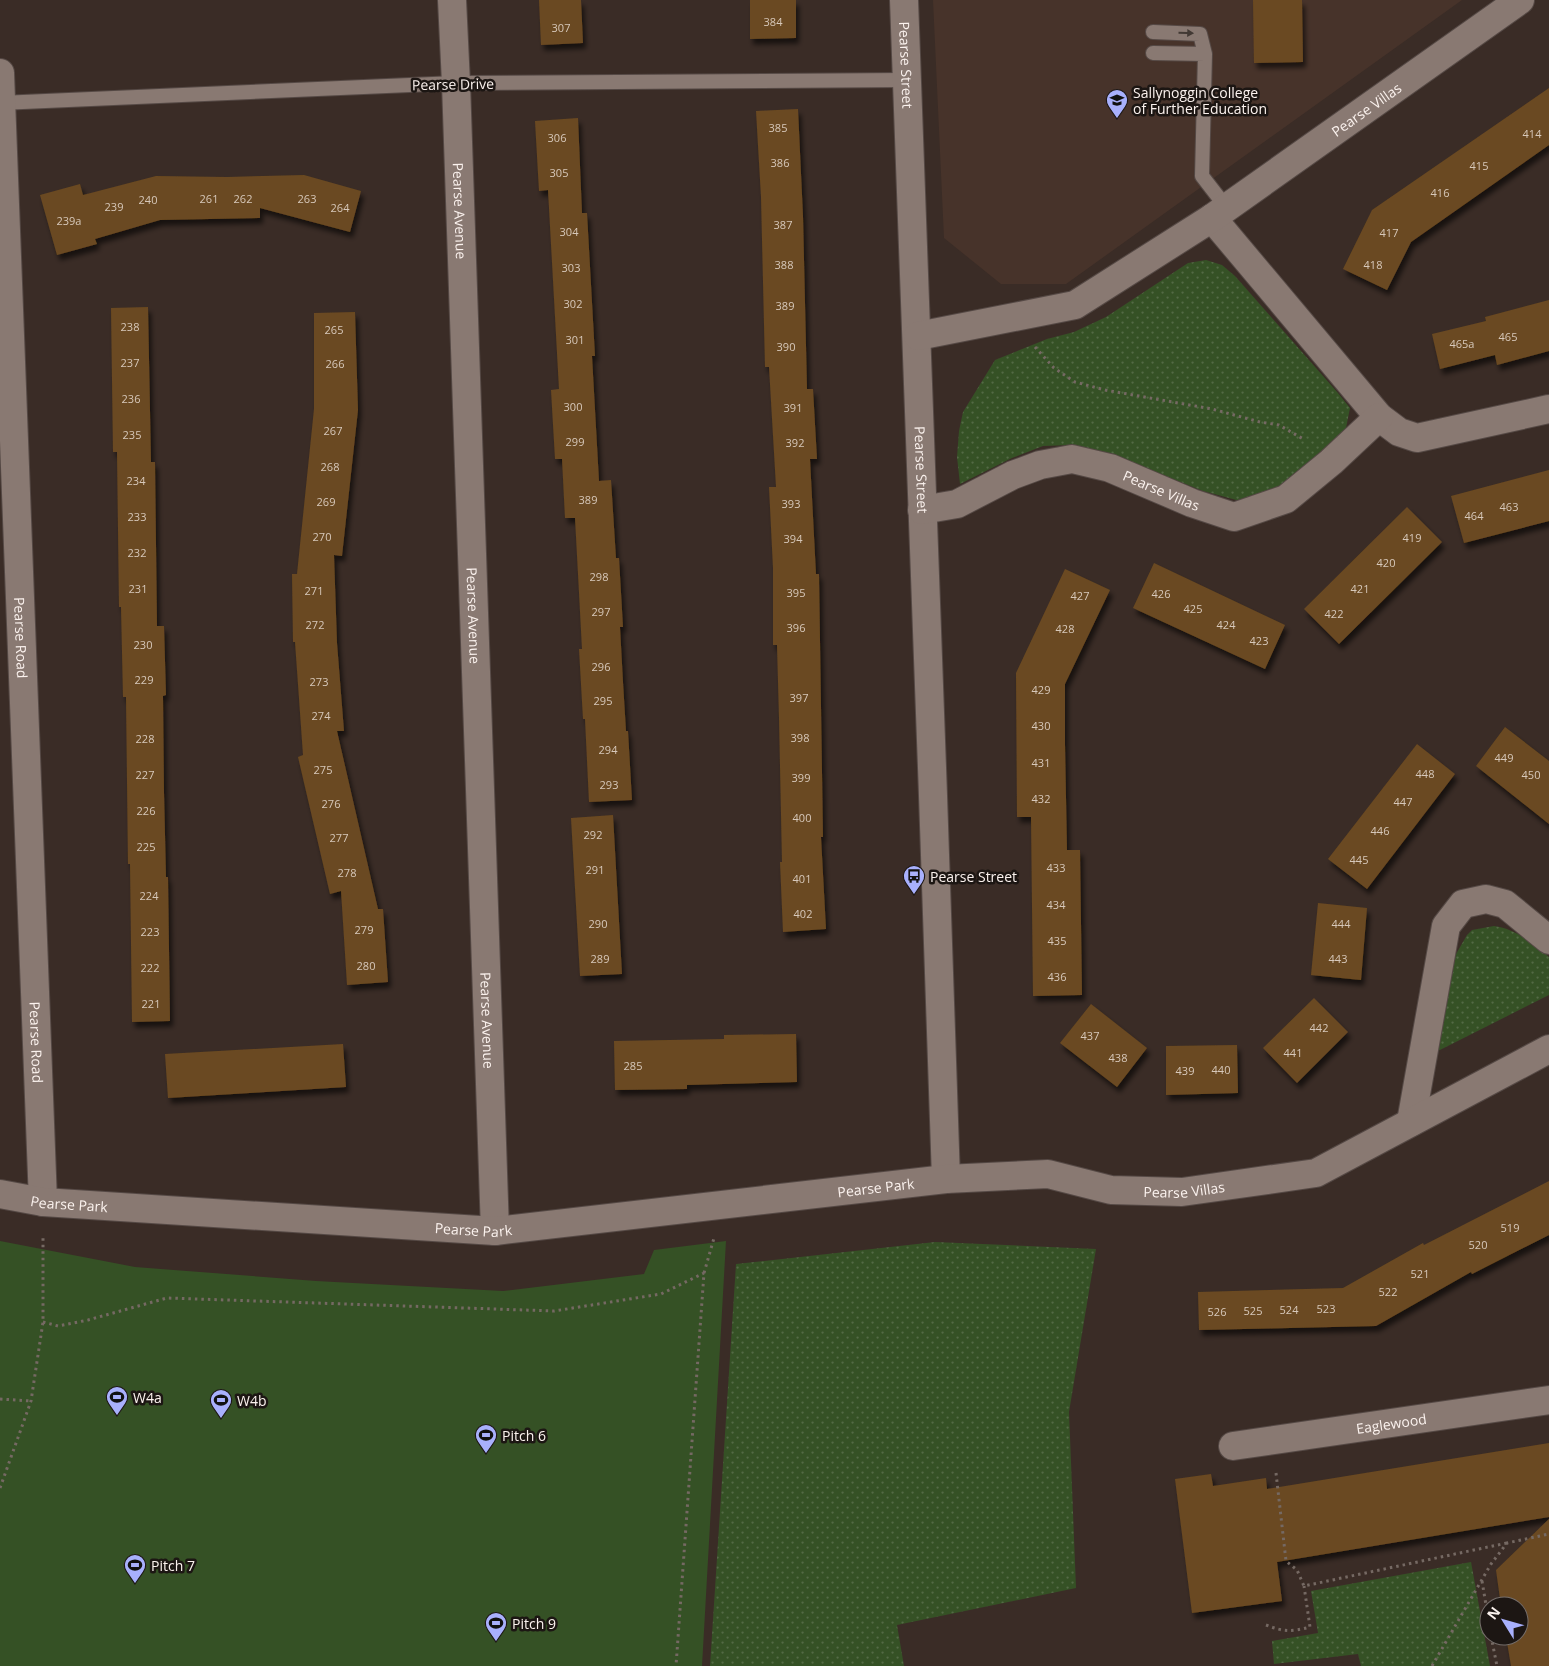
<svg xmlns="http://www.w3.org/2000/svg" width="1549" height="1666" font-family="'Open Sans',sans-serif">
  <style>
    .built { fill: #47332a }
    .grass { fill: url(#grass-dots) }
    .park { fill: #355125 }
    .building { fill: #6a4920; filter: url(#shadow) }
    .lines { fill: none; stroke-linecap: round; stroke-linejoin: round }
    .lane-casing { stroke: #554945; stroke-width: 16 }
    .street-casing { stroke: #554945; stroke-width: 30 }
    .path { stroke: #756963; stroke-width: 3; stroke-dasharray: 2.5 4; stroke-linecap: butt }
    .lane { stroke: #897972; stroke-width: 14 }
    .street { stroke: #897972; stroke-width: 28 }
    .oneway { fill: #423934 }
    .labels { text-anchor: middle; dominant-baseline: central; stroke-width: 5; stroke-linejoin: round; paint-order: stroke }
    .number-label { font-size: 11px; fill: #d7c8ba }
    .street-label { font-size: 14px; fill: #fbf2ee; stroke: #1c1613 }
    .poi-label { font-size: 14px; fill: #fbf2ee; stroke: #1c1613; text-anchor: start }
  </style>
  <defs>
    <pattern id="grass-dots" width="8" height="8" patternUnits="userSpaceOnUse" patternTransform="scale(1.25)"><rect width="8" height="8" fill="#355125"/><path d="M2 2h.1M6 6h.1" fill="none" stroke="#536a45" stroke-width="1.8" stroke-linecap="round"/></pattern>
    <filter id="shadow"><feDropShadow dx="3" dy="5.5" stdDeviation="2.5" flood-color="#0009"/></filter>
  </defs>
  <rect width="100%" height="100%" fill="#3a2c26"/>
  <path class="built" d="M933,0H1462L1066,284H1001L944,238Z"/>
  <path class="grass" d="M1206,260L1222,265L1235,276L1338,393L1350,408L1346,428L1308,465L1279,489L1240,501L1203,491L1105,452L1073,445L1043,446L1012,458L960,484L957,457L959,431L963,412L995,360L1047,339L1074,332L1106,317L1188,263Z
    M1494,926C1516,929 1533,943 1549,957V995L1434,1053L1456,954L1467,935L1472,930Z
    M935,1242L1096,1249L1069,1412L1076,1588L897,1625L904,1666H710L736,1264Z
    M1471,1562L1490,1666H1361L1358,1654L1274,1664L1272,1641L1318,1633L1311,1591Z"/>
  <path class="park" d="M0,1241L135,1267L316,1281L503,1291L644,1274L654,1250L726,1241L702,1666H0Z"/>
  <path class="building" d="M539,0H581L583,43L541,45Z
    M750,0H796V38L750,39Z
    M1253,0H1302L1303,62L1254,63Z
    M1549,88V145L1411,242L1387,290L1343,269L1372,210Z
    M798,109L803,216L807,389H813L817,459H810L816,574H819L823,837H821L826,929L783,932L780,862H782L779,718L777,645H773V568L769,487H776L769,367H765L761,197L756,111Z
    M578,118L582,213H587L595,356H592L599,481L611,480L616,558H619L623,627H620L623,682L626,731H628L632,800L589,802L585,719H583L579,649H582L575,518H565L562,459H555L551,390L559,389L548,190L539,191L535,121Z
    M304,175L361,191L350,232L260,208V218L160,220L95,239L97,244L57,255L40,195L80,184L83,195L156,176L227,177Z
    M1549,300V351L1497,365L1495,355L1440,369L1432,334L1486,321L1485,317Z
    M148,307L151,462H155L157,626H164L166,695L163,696L164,792L166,877H168L170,1021L132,1022L130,864H128L126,697H123L121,607H119L117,452H113L111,308Z
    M355,312L358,410L342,556L334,555L337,643L344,731H337L378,909H383L388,982L347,985L341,891L330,894L298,757L303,755L295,642H293L292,574H297L314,409V313Z
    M1549,470V521L1464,543L1451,496Z
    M1407,507L1442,542L1339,644L1304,609Z
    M1154,563L1285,625L1265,669L1133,608Z
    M1065,569L1110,590L1065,684V744L1067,850H1080L1082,995L1033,996L1031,817H1017L1016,673Z
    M1505,727L1549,761V824L1476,766Z
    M1417,744L1455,774L1367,889L1328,859Z
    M613,815L622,974L580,976L571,818Z
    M1318,903L1367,908L1361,980L1311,975Z
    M1314,998L1348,1032L1297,1083L1263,1048Z
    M1091,1004L1147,1048L1117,1087L1060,1043Z
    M796,1034L797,1082L687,1085V1089L615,1090L614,1041L724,1039V1035Z
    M343,1044L346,1087L168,1098L165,1054Z
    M1237,1045L1238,1093L1166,1095V1046Z
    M1549,1181V1235L1472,1274L1471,1272L1376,1326L1199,1330L1198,1292L1343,1288L1423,1243L1424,1245Z
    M1549,1443V1517L1277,1562L1282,1601L1192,1613L1175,1479L1211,1474L1213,1486L1266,1478L1267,1489Z
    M1549,1519V1666H1511L1506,1636H1519V1606H1501L1496,1570Z"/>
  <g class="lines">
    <g class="lane-casing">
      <path id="lane" d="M1153,32L1200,34L1205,54L1202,176L1226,207
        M1153,53L1205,54
        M0,103L456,83L907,80"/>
    </g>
    <g class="street-casing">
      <g id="street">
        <path id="s1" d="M452,0L456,83L495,1231"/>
        <path id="s2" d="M904,0C921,393 932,786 946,1179"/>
        <path id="s3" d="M0,73L43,1202"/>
        <path d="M1212,218L1379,417L1399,432L1417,438L1549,409"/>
        <path id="s4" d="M918,336L1075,305L1212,218L1520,0"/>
        <path id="s5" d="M922,510L957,504L1013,475L1040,465L1072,459L1110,468L1192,503L1234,517L1286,499L1331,462L1379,417"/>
        <path d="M1411,1122L1446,926L1463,904L1486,899L1505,904L1549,940"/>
        <path id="s6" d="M0,1194L43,1202L495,1231L946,1179L1048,1174L1111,1190L1182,1192L1316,1173L1549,1049"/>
        <path id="s7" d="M1233,1446L1549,1400"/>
      </g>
    </g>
    <path class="path" d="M1035,347L1054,368L1075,382L1105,390L1212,409L1260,422L1279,425L1305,440
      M704,1273L714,1238
      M43,1322L58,1326L88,1320L167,1298L554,1311L661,1294L704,1273L676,1666
      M0,1399L31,1401
      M1276,1473L1286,1561L1297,1570L1304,1586L1507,1543
      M0,1488L31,1401L43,1322V1235
      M1482,1581L1489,1623
      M1266,1625C1284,1632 1291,1632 1310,1627L1304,1586
      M1491,1636L1497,1666
      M1432,1666L1491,1564L1507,1543L1549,1534"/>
    <use href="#lane" class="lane"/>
    <use href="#street" class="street"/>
  </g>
  <defs><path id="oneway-solid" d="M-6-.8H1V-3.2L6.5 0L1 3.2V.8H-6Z" transform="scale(1.25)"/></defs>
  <use class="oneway" href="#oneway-solid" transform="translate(1186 33) rotate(2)"/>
  <defs>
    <g id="university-pin" transform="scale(1.125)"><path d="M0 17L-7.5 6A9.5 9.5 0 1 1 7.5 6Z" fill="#a8b0fc" stroke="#1c1613"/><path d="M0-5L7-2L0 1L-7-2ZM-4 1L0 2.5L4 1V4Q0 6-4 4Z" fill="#111"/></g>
    <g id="bus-pin" transform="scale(1.125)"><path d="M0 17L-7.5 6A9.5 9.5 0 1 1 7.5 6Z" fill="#a8b0fc" stroke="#1c1613"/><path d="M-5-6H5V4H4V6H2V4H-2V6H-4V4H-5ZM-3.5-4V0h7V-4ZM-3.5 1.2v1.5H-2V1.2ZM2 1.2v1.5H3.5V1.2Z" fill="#111"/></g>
    <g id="stadium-pin" transform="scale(1.125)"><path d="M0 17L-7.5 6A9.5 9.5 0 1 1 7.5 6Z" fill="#a8b0fc" stroke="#1c1613"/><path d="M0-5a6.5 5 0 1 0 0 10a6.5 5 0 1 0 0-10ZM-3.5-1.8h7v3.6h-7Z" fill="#111"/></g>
  </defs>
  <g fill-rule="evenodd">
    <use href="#university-pin" x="1117" y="100"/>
    <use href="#bus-pin" x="914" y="876"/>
    <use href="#stadium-pin" x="117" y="1397"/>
    <use href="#stadium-pin" x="221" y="1400"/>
    <use href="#stadium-pin" x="486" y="1435"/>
    <use href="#stadium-pin" x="135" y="1565"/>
    <use href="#stadium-pin" x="496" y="1623"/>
  </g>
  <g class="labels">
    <g class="number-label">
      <text x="773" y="21">384</text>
      <text x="561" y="27">307</text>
      <text x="778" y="127">385</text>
      <text x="1532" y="133">414</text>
      <text x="557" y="137">306</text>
      <text x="780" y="162">386</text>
      <text x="1479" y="165">415</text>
      <text x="559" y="172">305</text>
      <text x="1440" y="192">416</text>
      <text x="209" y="198">261</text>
      <text x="243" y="198">262</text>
      <text x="307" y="198">263</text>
      <text x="148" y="199">240</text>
      <text x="114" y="206">239</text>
      <text x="340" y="207">264</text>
      <text x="69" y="220">239a</text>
      <text x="783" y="224">387</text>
      <text x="569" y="231">304</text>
      <text x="1389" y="232">417</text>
      <text x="784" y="264">388</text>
      <text x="1373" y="264">418</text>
      <text x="571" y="267">303</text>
      <text x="573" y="303">302</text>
      <text x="785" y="305">389</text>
      <text x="130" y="326">238</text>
      <text x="334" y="329">265</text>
      <text x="1508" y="336">465</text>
      <text x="575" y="339">301</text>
      <text x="1462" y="343">465a</text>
      <text x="786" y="346">390</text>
      <text x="130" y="362">237</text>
      <text x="335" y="363">266</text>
      <text x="131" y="398">236</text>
      <text x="573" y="406">300</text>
      <text x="793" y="407">391</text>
      <text x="333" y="430">267</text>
      <text x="132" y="434">235</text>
      <text x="575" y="441">299</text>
      <text x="795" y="442">392</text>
      <text x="330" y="466">268</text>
      <text x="136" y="480">234</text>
      <text x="588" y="499">389</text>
      <text x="326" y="501">269</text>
      <text x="791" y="503">393</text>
      <text x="1509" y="506">463</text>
      <text x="1474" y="515">464</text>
      <text x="137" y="516">233</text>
      <text x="322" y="536">270</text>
      <text x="1412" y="537">419</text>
      <text x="793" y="538">394</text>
      <text x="137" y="552">232</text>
      <text x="1386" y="562">420</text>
      <text x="599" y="576">298</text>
      <text x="138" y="588">231</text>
      <text x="1360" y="588">421</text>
      <text x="314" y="590">271</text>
      <text x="796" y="592">395</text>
      <text x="1161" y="593">426</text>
      <text x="1080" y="595">427</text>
      <text x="1193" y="608">425</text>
      <text x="601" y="611">297</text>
      <text x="1334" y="613">422</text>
      <text x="315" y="624">272</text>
      <text x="1226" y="624">424</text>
      <text x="796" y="627">396</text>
      <text x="1065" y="628">428</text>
      <text x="1259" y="640">423</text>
      <text x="143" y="644">230</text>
      <text x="601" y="666">296</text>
      <text x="144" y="679">229</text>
      <text x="319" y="681">273</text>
      <text x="1041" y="689">429</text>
      <text x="799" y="697">397</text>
      <text x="603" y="700">295</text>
      <text x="321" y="715">274</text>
      <text x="1041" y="725">430</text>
      <text x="800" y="737">398</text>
      <text x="145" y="738">228</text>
      <text x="608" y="749">294</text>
      <text x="1504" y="757">449</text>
      <text x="1041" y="762">431</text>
      <text x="323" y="769">275</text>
      <text x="1425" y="773">448</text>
      <text x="145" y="774">227</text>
      <text x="1531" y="774">450</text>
      <text x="801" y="777">399</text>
      <text x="609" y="784">293</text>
      <text x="1041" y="798">432</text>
      <text x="1403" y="801">447</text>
      <text x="331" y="803">276</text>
      <text x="146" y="810">226</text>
      <text x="802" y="817">400</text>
      <text x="1380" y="830">446</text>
      <text x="593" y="834">292</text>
      <text x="339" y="837">277</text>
      <text x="146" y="846">225</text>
      <text x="1359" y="859">445</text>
      <text x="1056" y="867">433</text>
      <text x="595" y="869">291</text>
      <text x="347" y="872">278</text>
      <text x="802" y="878">401</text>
      <text x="149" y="895">224</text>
      <text x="1056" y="904">434</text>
      <text x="803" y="913">402</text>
      <text x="598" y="923">290</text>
      <text x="1341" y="923">444</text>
      <text x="364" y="929">279</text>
      <text x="150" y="931">223</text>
      <text x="1057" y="940">435</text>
      <text x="600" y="958">289</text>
      <text x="1338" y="958">443</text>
      <text x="366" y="965">280</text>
      <text x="150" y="967">222</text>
      <text x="1057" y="976">436</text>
      <text x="151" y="1003">221</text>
      <text x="1319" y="1027">442</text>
      <text x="1090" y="1035">437</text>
      <text x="1293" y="1052">441</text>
      <text x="1118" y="1057">438</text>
      <text x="633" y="1065">285</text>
      <text x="1221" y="1069">440</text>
      <text x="1185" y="1070">439</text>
      <text x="1510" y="1227">519</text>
      <text x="1478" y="1244">520</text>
      <text x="1420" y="1273">521</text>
      <text x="1388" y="1291">522</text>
      <text x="1326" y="1308">523</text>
      <text x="1289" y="1309">524</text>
      <text x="1253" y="1310">525</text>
      <text x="1217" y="1311">526</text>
    </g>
    <g class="street-label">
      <text stroke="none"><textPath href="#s2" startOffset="65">Pearse Street</textPath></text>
      <text transform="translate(453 84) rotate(-1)">Pearse Drive</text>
      <text stroke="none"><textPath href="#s4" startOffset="511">Pearse Villas</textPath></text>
      <text stroke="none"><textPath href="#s1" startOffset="211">Pearse Avenue</textPath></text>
      <text stroke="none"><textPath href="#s2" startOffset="470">Pearse Street</textPath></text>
      <text stroke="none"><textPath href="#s5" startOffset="255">Pearse Villas</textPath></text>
      <text stroke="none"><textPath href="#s1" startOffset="616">Pearse Avenue</textPath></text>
      <text stroke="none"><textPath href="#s3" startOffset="565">Pearse Road</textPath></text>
      <text stroke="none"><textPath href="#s1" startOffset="1021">Pearse Avenue</textPath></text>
      <text stroke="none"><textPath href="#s3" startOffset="970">Pearse Road</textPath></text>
      <text stroke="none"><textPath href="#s6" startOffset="880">Pearse Park</textPath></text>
      <text stroke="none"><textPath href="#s6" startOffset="1191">Pearse Villas</textPath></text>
      <text stroke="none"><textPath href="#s6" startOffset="70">Pearse Park</textPath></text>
      <text stroke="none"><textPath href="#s6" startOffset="475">Pearse Park</textPath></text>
      <text stroke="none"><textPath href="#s7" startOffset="160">Eaglewood</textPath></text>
    </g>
    <g class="poi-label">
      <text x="1133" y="92">Sallynoggin College<tspan x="1133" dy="16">of Further Education</tspan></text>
      <text x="930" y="876">Pearse Street</text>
      <text x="133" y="1397">W4a</text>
      <text x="237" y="1400">W4b</text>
      <text x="502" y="1435">Pitch 6</text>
      <text x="151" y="1565">Pitch 7</text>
      <text x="512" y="1623">Pitch 9</text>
    </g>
  </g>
  <g transform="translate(1504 1621) rotate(307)"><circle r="24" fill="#1c1613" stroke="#756e6b"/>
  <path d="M0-4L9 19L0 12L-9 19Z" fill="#a8b0fc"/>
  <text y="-8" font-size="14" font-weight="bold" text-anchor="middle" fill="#fbf2ee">N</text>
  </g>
</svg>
